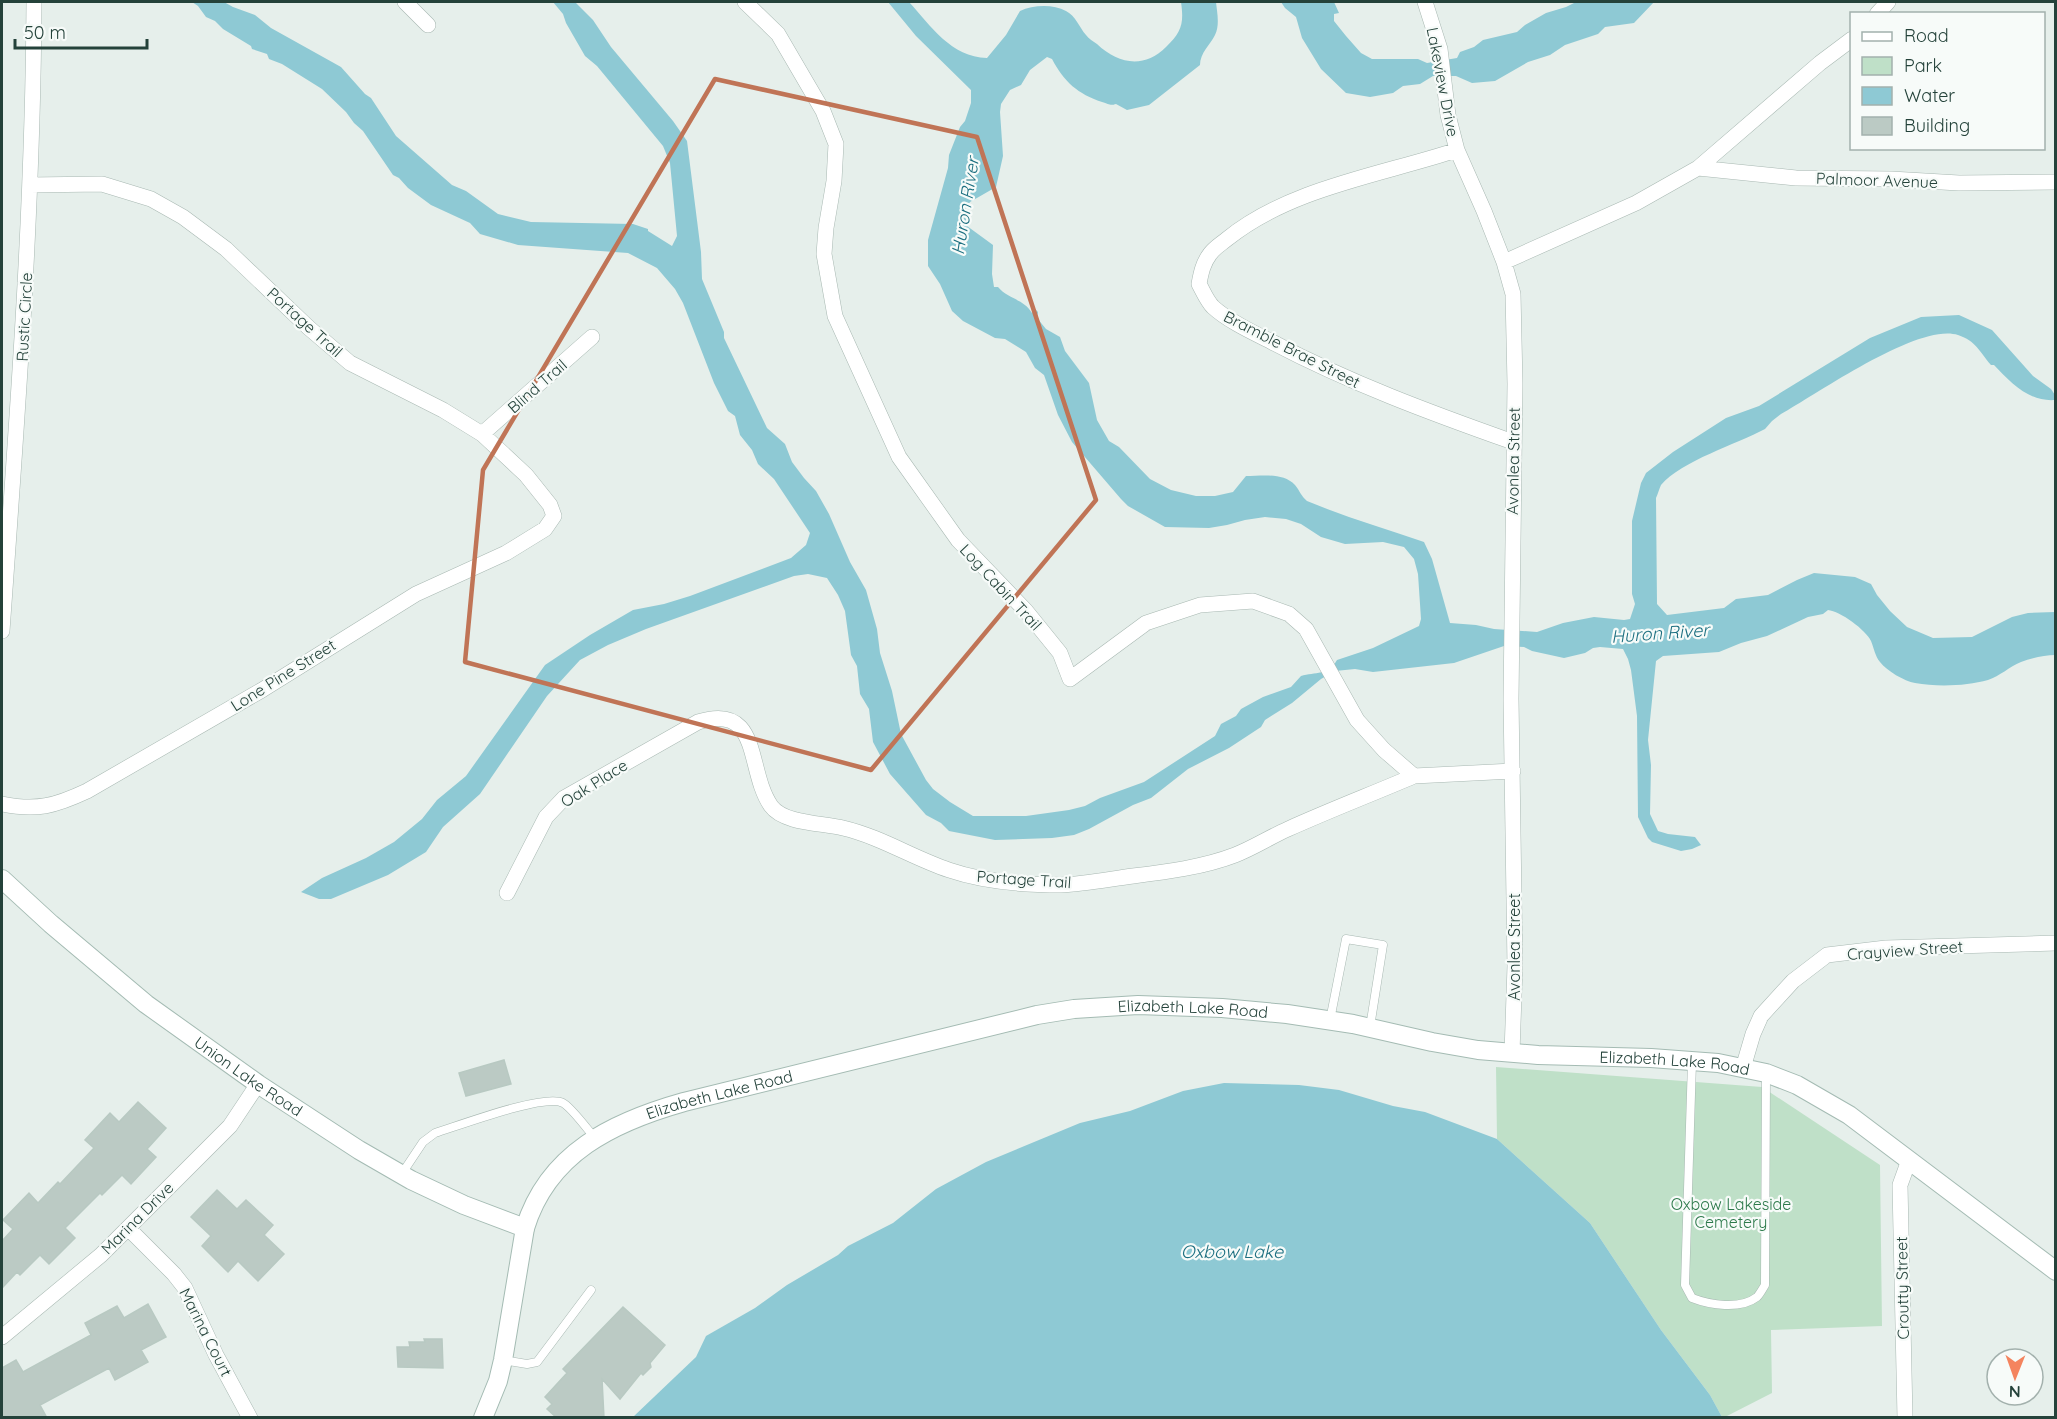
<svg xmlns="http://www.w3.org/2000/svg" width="2057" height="1419" font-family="Quicksand,sans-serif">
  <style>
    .green { fill: #bfe0c8 }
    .water { fill: #8ec9d4 }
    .building { fill: #bbcac4; stroke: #b8c9c2; stroke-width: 1.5 }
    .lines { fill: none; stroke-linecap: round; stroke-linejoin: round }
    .lane-casing { stroke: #a8b8b2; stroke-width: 9 }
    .street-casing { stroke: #a8b8b2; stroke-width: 16 }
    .secondary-casing { stroke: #a4bbb3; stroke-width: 20 }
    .lane { stroke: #fff; stroke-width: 8 }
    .street { stroke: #fff; stroke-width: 15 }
    .secondary { stroke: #fff; stroke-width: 18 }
    .marked { fill: none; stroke: #c07456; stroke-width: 4.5; stroke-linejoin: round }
    .labels { text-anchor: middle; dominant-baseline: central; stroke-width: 4.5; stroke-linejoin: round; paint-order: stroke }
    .street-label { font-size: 16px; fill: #24423a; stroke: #f7fbf9 }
    .park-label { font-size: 16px; fill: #2d7a4b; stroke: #f7fbf9 }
    .water-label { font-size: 18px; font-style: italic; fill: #1c6f80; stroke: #f7fbf9 }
  </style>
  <rect width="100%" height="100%" fill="#e6efeb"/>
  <path class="green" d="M1496,1067L1762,1087L1880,1165L1882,1326L1771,1330L1772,1393L1725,1417H1722L1710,1395L1661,1330L1590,1223L1497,1139Z"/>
  <path class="water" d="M192,2H224L233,7L255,15L271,28L341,67L365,94L371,98L396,136L452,185L466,191L498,214L531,222L633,224L648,229V231L672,246L677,236L670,163L663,146L597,66L585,56L566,23L563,14L553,2H575L593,20L611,47L673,121L687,141L701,252L702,279L724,332V338L767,428L785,444L792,462L804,478L816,491L829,514L850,562L866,590L877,629L880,653L892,691L901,734L926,780L933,789L950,802L973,816H1026L1069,810L1085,806L1100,798L1144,782L1215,736L1221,724L1236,716L1241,709L1263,697L1291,687L1301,676C1315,672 1329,675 1337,660L1373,648L1419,626L1421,619L1418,574L1414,559L1404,547L1383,542L1345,544L1321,537L1301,524L1286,519L1265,517L1245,520L1227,525L1209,528L1165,527L1128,506L1121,499L1072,442L1058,415L1044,375L1035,368L1026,352L1005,339L995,338L963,321L952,311L940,284L928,266V240L948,168L949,155L960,127L965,121L971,103V90L916,36L888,2H909C931,26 951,57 987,58L1006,35L1020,11C1033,5 1053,4 1066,11C1076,16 1079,27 1086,35C1089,39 1093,41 1097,44C1118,64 1144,69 1166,47C1182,32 1184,23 1181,2H1216C1217,12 1220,25 1215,35C1210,45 1200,53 1200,65L1149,105L1127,110L1116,104C1110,106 1109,104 1102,102C1078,94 1064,82 1052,59L1047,57L1030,70L1021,85L1010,90L1001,104L1000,112L1003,156L996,187L970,202L965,210L967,226L993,245L992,274L994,287H998C1009,300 1023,298 1032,313L1036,310L1038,312L1037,318L1046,329L1060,337L1065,351L1089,383L1097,420L1109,441L1119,447L1150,479L1171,490L1196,496H1215L1233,492L1246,476C1261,476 1283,472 1295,485C1300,491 1301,496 1307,501C1345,517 1384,528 1424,542L1432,559L1450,623L1476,625L1494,629L1537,632L1563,623L1594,617L1624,620L1630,619L1635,604L1632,594V521L1641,483L1646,473L1673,452L1726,418L1759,406L1870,338L1921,317L1959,315L1992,330L2033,376L2051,389L2055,395V400C2029,402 2011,383 1994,365H1991C1979,351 1976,341 1958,335C1919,322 1817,394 1781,414L1772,421L1765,429C1737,444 1681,461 1661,485C1659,489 1658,494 1656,498L1657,604L1667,615L1724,608L1736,599L1768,595L1797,580L1814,573L1855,577L1871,584L1877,595L1890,611L1907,627L1933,638L1972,637L2012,617L2028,613L2055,612V655C2045,655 2032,658 2021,662C2009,667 2000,676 1988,680C1967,686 1937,687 1915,683C1904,681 1887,671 1880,662C1875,656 1874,648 1871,641C1866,630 1840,611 1828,610L1823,614L1808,617L1767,636L1741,643L1719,652L1663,656L1656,661L1648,740L1651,765L1650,814L1658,831L1668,834L1695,837L1701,845L1692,849L1681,851L1652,842L1648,838L1638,817L1637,716L1631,670L1628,659L1623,649L1600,647L1593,648L1585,653L1564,658L1532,651L1524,647L1504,646L1454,663L1373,672L1355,669L1335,671L1321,679L1292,703L1265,720L1261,727L1229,748L1188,769L1151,798L1133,805L1089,829L1074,835L1052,838L995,840L949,831L941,823L926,815L890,774L873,742L869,709L860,694L857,666L851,655L845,611L838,595L827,578L808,574L794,576L646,629L608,645L580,660L547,696L480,794L443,827L426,852L388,875L331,899H319L301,892L322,878L366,858L394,842L422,819L437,800L466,776L545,665L590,635L633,610L664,604L690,596L791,558L806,545L810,533L774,479L758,464L752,450L740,435L735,416L728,411L714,383L683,303L675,289L657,268L628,253L518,245L480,234L470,223L431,205L408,188L399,178L393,175L363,131L354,123L346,112L322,89L282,64L269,59L267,54L252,49L251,46L223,29L215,21L206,17L198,6Z
    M1281,2H1334L1339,13L1334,14V21L1346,36L1361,53L1372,59H1418L1427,63L1457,58L1460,52L1474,47L1483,40L1517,32L1525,25L1546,13L1566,7L1576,2H1654L1634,23L1605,27L1598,34L1565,45L1550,55L1528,62L1495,81L1472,83L1456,76H1433L1420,84L1403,86L1393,93L1370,97L1346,93L1321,69L1302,38L1296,17L1285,8Z
    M1224,1083L1299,1085L1339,1090L1393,1106L1425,1112L1497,1139L1590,1223L1661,1330L1710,1395L1722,1417H633L696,1357L706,1336L755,1308L787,1285L838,1255L848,1246L893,1223L936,1189L986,1162L1080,1123L1130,1111L1183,1091Z"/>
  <path class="building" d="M504,1060L511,1084L466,1096L459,1073Z
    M138,1102L166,1128L147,1149L156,1157L131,1184L122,1175L102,1195L100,1193L65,1228L75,1238L49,1264L40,1255L20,1275L17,1272L2,1288V1241L13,1229L3,1220L29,1193L38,1203L58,1182L60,1184L94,1148L85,1140L110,1113L119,1122Z
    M217,1190L237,1209L246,1200L273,1225L264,1235L284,1254L258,1281L238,1261L228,1272L202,1246L211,1236L191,1217Z
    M148,1304L166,1337L141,1350L148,1362L115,1380L109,1368L40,1405L47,1418H2V1368L16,1360L23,1372L91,1335L85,1323L117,1306L124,1318Z
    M623,1307L665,1345L650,1363L651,1367L643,1375L641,1373L620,1399L602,1379L604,1418H557L547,1409L552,1404L545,1397L567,1373L563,1369Z
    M424,1339H442L443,1368L398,1367L397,1347H410L409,1342H425Z"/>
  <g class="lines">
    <g class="lane-casing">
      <path id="lane" d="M1330,1020L1346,939L1383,945L1370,1027
        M1692,1062L1685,1285L1692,1298C1710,1305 1740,1310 1757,1297C1760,1294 1763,1288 1765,1285L1766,1075
        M401,1175L423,1142L435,1133C458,1126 545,1093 563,1103C571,1107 588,1130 594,1137
        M503,1360L527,1364L537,1362L591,1290"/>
    </g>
    <g class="street-casing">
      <path id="street" d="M405,2L428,25
        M745,2L778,34L823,111L836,144L834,181L826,228L824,254L835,316L899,457L958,540L1026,611L1060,653L1070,679L1146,623L1200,605L1253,601L1289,614L1306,629L1357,720L1384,750L1414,776L1513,771
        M1425,2L1440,49L1448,115L1457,150L1484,211L1504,262L1513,294L1515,384L1511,699L1515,966L1512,1053
        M1877,14L1888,2
        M1457,150C1381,175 1290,188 1227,239C1221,244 1214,248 1210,254C1203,263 1201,273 1199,284C1203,291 1207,301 1213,307C1228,321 1254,333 1272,342C1350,383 1431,413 1513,442
        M1698,168L1796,178L1891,179L1959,183L2056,182
        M1504,262L1636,203L1698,168L1820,63L1852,39
        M482,434L592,337
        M2,631C17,421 33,212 34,2
        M2,804C37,811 55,806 87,791L262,690L416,594L506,553L545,529L554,516L550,505L526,475L482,434L443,410L350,363L309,328L226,249L183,217L151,199L102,184L30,185
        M507,893L546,817L564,798L698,722C762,702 746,770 771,806C784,824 824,823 843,828C881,837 913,858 949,870C984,882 1024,885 1061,885C1085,884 1110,879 1133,876C1166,872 1204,867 1235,855C1253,848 1270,837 1288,829C1330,810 1372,794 1414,776
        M1743,1068L1753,1034L1761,1016L1793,981L1827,955L1886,948L2056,943
        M128,1228L174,1274L185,1288L216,1355L250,1418
        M2,1337L101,1255L230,1126L258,1084
        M1905,1418L1900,1185L1909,1160"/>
    </g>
    <g class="secondary-casing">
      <g id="secondary">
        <path id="s1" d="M2,879L51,924L146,1004L258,1084L359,1150L411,1180L464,1205L525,1228"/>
        <path id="s2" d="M483,1418L498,1381L503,1360L525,1228C548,1153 613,1122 684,1102L1037,1015L1074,1009L1138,1005L1222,1008L1287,1014L1353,1024L1432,1042L1478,1050L1538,1055L1651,1058L1718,1063L1766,1073L1797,1085L1849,1115L2056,1271"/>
      </g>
    </g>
    <use href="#lane" class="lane"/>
    <use href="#street" class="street"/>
    <use href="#secondary" class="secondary"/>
  </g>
  <path class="marked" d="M715,79L977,137L1096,500L871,770L465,662L483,470Z"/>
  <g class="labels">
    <g class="street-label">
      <text transform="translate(1443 82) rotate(79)">Lakeview Drive</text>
      <text transform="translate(1877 180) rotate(2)">Palmoor Avenue</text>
      <text transform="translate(24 317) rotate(-87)">Rustic Circle</text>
      <text transform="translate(305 322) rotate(42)">Portage Trail</text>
      <text transform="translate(1292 349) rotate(27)">Bramble Brae Street</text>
      <text transform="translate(537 386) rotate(-41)">Blind Trail</text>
      <text transform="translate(1513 461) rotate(-89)">Avonlea Street</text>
      <text transform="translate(1001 587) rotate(47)">Log Cabin Trail</text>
      <text transform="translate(283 675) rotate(-32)">Lone Pine Street</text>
      <text transform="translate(594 783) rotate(-32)">Oak Place</text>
      <text transform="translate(1024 879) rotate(4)">Portage Trail</text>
      <text transform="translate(1514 947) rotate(-90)">Avonlea Street</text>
      <text transform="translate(1905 950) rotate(-4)">Crayview Street</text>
      <text stroke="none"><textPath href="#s2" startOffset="928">Elizabeth Lake Road</textPath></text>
      <text stroke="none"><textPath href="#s2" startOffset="1414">Elizabeth Lake Road</textPath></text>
      <text stroke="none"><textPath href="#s1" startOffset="316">Union Lake Road</textPath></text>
      <text stroke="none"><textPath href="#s2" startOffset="444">Elizabeth Lake Road</textPath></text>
      <text transform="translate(137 1218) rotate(-45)">Marina Drive</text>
      <text transform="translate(1902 1288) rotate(-91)">Croutty Street</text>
      <text transform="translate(206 1332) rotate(63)">Marina Court</text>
    </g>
    <g class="park-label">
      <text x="1731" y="1204">Oxbow Lakeside<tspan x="1731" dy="18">Cemetery</tspan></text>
    </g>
    <g class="water-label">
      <text transform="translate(965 206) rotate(-81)">Huron River</text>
      <text transform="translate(1660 633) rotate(-4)">Huron River</text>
      <text x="1232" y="1251">Oxbow Lake</text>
    </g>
  </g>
  <rect width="2057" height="1419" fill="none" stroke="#24423a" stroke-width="6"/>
  <rect x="1850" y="12" width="195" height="138" fill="#f7fbf9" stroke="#a3b1ad" stroke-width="1.5"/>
  <rect x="1862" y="32" width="30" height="9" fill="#ffffff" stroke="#a3b1ad" stroke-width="1.5"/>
  <text x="1904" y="42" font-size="18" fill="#24423a">Road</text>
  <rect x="1862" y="57" width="30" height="18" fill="#bfe0c8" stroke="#a3b1ad" stroke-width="1.5"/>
  <text x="1904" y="72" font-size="18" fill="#24423a">Park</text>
  <rect x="1862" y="87" width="30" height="18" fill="#8ec9d4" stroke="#a3b1ad" stroke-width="1.5"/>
  <text x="1904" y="102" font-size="18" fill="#24423a">Water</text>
  <rect x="1862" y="117" width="30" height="18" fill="#bbcac4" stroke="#a3b1ad" stroke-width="1.5"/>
  <text x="1904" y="132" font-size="18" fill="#24423a">Building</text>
  <g transform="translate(2015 1377) rotate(181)"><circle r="28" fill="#f7fbf9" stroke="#a3b1ad" stroke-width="1.5"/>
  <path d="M0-4.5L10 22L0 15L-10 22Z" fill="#f4845f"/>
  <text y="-9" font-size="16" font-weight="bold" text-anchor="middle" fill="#24423a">N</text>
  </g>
  <path d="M15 39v9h132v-9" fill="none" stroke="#24423a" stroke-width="3"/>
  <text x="24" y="39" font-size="18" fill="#24423a" stroke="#f7fbf9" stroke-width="4.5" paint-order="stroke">50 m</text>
</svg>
